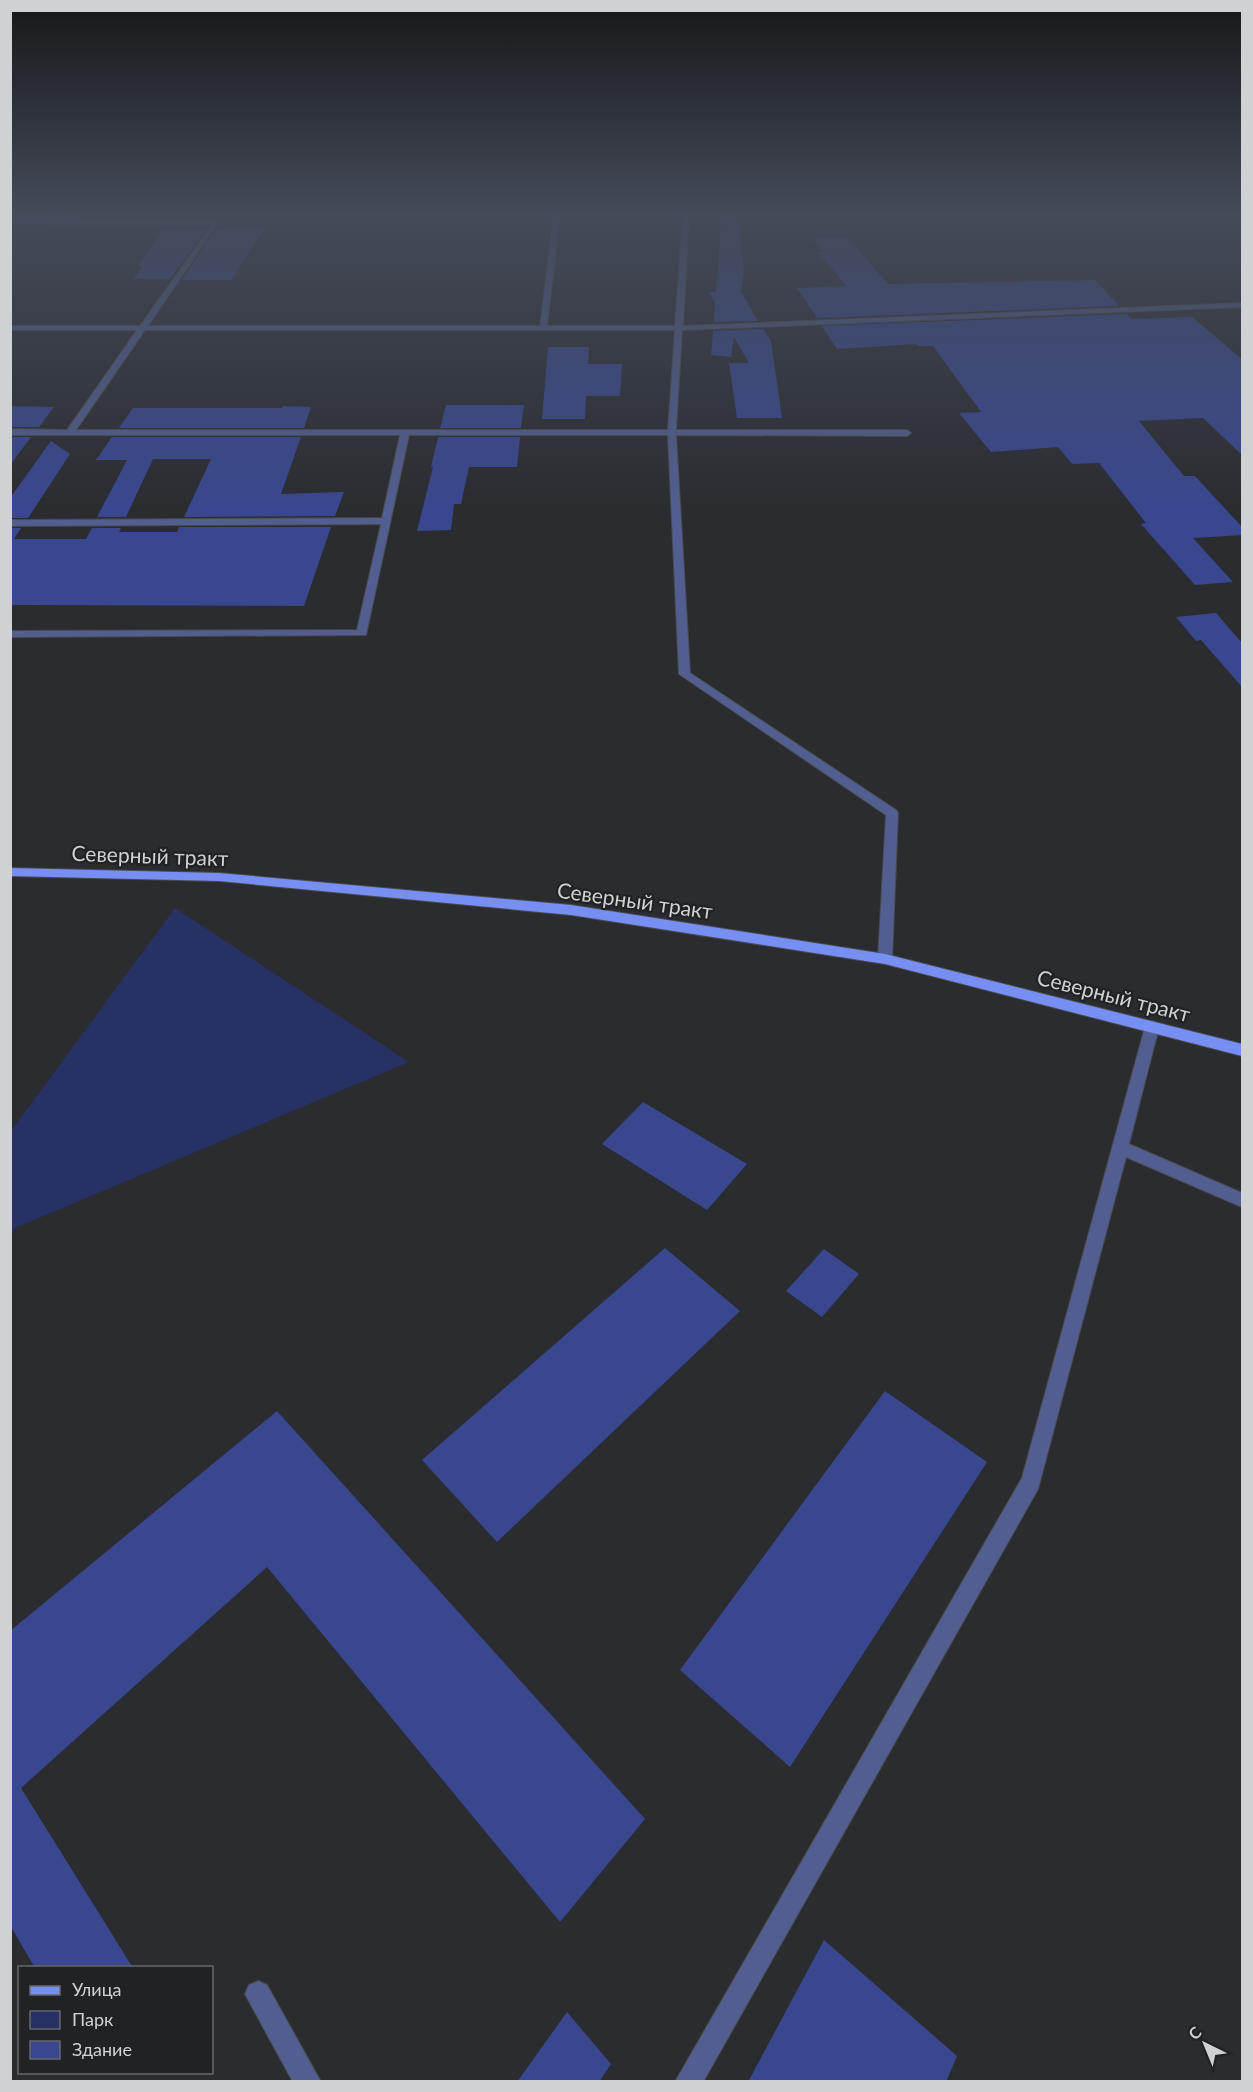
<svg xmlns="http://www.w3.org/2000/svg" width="1253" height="2092" font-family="Lato,sans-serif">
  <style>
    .green { fill: #273164 }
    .building { fill: #39478f }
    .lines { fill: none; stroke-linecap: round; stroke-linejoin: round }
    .minor-casing { stroke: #484a4e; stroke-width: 2 }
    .major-casing { stroke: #484a4e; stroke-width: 2 }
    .minor { fill: #525e8f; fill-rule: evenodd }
    .major { fill: #778ef3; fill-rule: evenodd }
    .labels { text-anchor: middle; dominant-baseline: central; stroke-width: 4.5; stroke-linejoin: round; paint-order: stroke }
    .street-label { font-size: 21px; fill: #d0d1d4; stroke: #202226 }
  </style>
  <rect width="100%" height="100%" fill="#2a2c30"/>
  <path class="green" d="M175,908L409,1062L15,1228L11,1234V1131Z"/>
  <path class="building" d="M722,215H738L744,271L741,292L758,321L714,322L715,303L709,292H716Z
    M206,229L170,279H133L143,266H138L162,230Z
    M216,229H264L231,280H182Z
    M847,237L888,284L1095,280L1119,306L817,318L797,288L846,286L818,252H824L813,239Z
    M1127,314L1132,319L1192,317L1242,359V455L1203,418L1139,421L1184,476H1195L1242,527V535L1193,538L1233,582L1195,585L1141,524L1146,523L1099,463L1072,464L1058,447L991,452L959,413L981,412L933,346H918L916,344L837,349L822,326Z
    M763,329L771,341L782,418H737L729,363H749L734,337L731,357L711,355L713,331Z
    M548,347H589L588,364H622L620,396H586L585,419H542Z
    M446,405H524L521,428H440Z
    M10,406L54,407L39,427H10Z
    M283,406L311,407L304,428H119L133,408H282Z
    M10,437H31L10,465Z
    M112,437H301L281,494L344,492L335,516L184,517L211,459H153L126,517H97L127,460H96Z
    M438,437H520L517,467H469L461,504H454L451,530L417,531L433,467H431Z
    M51,441L70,454L28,518H10V498Z
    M179,527H331L304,606L10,605V528H21L14,539H86L92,528H121L119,532H177Z
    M1216,613L1242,643V687L1201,640L1196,641L1176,617Z
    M643,1102L747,1164L707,1210L602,1144Z
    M665,1248L740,1311L497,1542L422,1460Z
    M824,1249L859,1274L822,1317L786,1291Z
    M885,1391L987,1462L790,1767L680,1670Z
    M277,1411L645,1819L560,1922L267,1567L21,1788L133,1968H35L10,1925V1631Z
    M824,1940L957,2056L946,2082H748Z
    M567,2012L611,2064L599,2082H517Z"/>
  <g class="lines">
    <g class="minor-casing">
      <path id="minor" d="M554,215H560L547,326H675L683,215H689L683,326L1242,303V307L682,330L676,430H907L911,433L907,436L676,435L690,673L896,810L898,813L892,959L890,963L885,964L878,959L886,815L679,674L668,435H409L366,635L10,637V631L357,630L381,524L10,526V520L382,518L400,435H10V429L67,430L137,330H10V326H140L212,225L10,223V219L218,222L148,326H540ZM145,330H675L668,430H76Z
        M1152,1021L1157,1023L1159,1027L1129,1144L1242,1193V1207L1126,1157L1038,1489L703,2082H675L1022,1478L1145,1027L1147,1023Z
        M258,1981L267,1985L321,2082H293L245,1994L249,1985Z"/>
    </g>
    <g class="major-casing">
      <path id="major" d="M10,868L219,873L571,905L885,954L1242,1044V1056L885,964L571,915L219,881L10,876Z"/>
    </g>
    <use href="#minor" class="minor"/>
    <use href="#major" class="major"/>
  </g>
  <linearGradient id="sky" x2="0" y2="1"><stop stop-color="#17181a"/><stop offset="0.42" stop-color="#444b59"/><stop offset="1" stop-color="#444b59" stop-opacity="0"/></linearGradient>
  <rect width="1253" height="508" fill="url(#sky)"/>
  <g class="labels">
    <g class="street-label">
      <text transform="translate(150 855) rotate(2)">Северный тракт</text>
      <text transform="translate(635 900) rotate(8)">Северный тракт</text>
      <text transform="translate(1114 995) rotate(14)">Северный тракт</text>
    </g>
  </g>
  <rect width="1253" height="2092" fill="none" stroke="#d0d1d4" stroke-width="24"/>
  <rect x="18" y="1966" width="195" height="108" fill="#202226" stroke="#66686c" stroke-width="1.5"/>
  <rect x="30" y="1986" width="30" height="9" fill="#778ef3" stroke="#66686c" stroke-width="1.5"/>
  <text x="72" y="1996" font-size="18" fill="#d0d1d4">Улица</text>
  <rect x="30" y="2011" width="30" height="18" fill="#273164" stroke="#66686c" stroke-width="1.5"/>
  <text x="72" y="2026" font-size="18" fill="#d0d1d4">Парк</text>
  <rect x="30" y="2041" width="30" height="18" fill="#39478f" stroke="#66686c" stroke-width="1.5"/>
  <text x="72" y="2056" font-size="18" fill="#d0d1d4">Здание</text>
  <g transform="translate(1205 2044) rotate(317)" stroke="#202226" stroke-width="4.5" paint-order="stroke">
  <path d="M0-4.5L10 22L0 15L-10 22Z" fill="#d0d1d4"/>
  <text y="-9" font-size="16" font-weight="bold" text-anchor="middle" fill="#d0d1d4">С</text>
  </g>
</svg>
